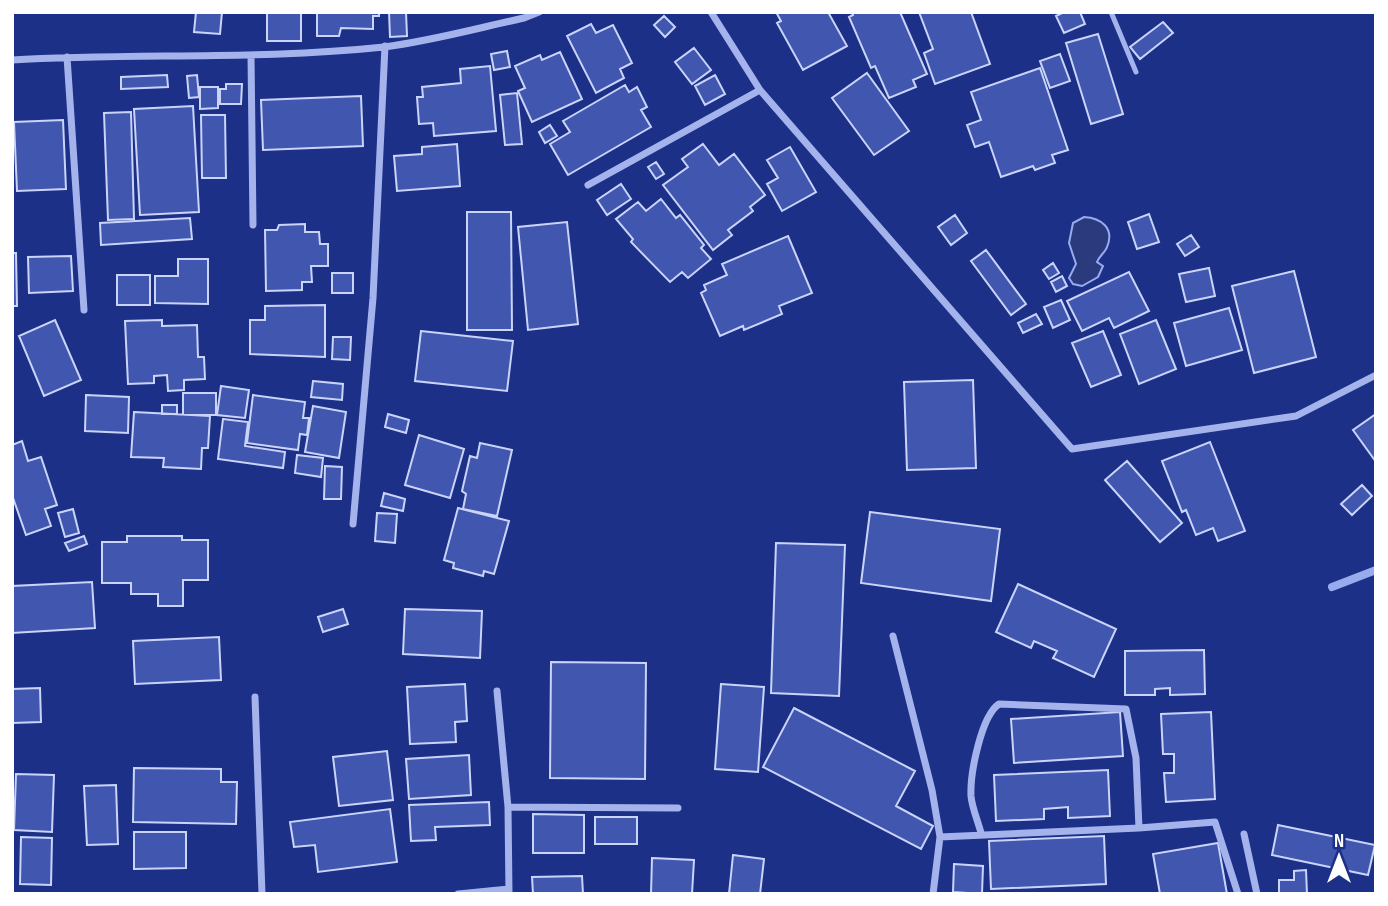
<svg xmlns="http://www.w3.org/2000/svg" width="1388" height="906" font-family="'Sofia Sans Condensed',sans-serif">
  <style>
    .water { fill: #2b3a7d; stroke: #98abee; stroke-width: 2 }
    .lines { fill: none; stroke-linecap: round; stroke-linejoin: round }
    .stream { stroke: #98abee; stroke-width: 8 }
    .building { fill: #4056af; stroke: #cad4f9; stroke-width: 2 }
    .service { stroke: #a5b3ec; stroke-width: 5 }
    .minor { stroke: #a5b3ec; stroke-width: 7 }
  </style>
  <rect width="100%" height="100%" fill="#1c3088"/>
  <path class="water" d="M1084,217C1101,218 1115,228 1107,247C1105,253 1099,256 1097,262L1103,266L1098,277L1082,286L1073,284L1069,278L1076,264L1069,243L1073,223Z"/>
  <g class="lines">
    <path class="stream" d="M1332,587L1376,570"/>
  </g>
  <path class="building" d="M196,12H222L220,34L194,32Z
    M267,12H301V41H267Z
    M317,12H379V16H373V29L341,28L339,36H317Z
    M389,12H406L407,36L390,37Z
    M776,12H828L847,46L803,70L777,23L781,21Z
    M852,12H900L927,74L913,80L916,87L889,98L875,66L871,68L849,17L853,15Z
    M919,12H971L990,64L935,84L924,53L933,49Z
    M1064,12H1080L1085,24L1064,33L1056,16Z
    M664,16L675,27L665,37L654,25Z
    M1163,22L1173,33L1140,59L1130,47Z
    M591,24L596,33L613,25L632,63L620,69L624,78L596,93L567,36Z
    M1098,34L1123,114L1091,124L1066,43Z
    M694,48L711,70L692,84L675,62Z
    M507,51L510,67L494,70L491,54Z
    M560,52L582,99L532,122L518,91L525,88L515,66L540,55L542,60Z
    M1060,54L1070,81L1050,88L1040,61Z
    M490,66L496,131L434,136L433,123L419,124L417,97H423L422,87L461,83L460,69Z
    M1040,68L1068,150L1052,155L1055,163L1035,170L1033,166L1001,177L989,142L975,147L967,125L981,120L971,92Z
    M867,73L909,131L874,155L832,98Z
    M167,75L168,87L121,89V77Z
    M197,75L199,97L189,98L187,76Z
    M715,75L725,94L705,105L695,86Z
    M226,84H242L241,104H220V89H226Z
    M625,85L629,92L637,87L647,107L641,110L651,127L568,175L550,144L570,132L563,121Z
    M200,87H218V108L200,109Z
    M517,93L522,144L505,145L500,95Z
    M361,96L363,146L263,150L261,100Z
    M193,106L199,212L140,215L134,109Z
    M131,112L134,219L108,220L104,113Z
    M201,115H225L226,178H202Z
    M63,120L66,189L17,191L14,122Z
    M550,125L557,136L545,143L539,132Z
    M457,144L460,186L397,191L394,156L422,154V147Z
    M703,144L719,165L734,154L765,195L750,207L753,211L728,230L732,235L713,250L663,185L688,167L682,159Z
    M790,147L816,192L782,211L767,184L778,178L767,160Z
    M656,162L664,174L656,179L648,167Z
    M621,184L631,199L607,215L597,200Z
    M661,199L676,218L680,215L704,245L701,248L711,259L688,278L682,272L670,282L631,242L633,239L616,219L638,202L646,211Z
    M467,212H511L512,330H467Z
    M1149,214L1159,242L1137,249L1128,222Z
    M955,215L967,233L951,245L938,227Z
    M190,218L192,239L101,245L100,223Z
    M567,222L578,324L528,330L518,227Z
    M305,224V232H319L320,244H328V266H311L312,282H302V290L266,291L265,230H277L279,225Z
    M1191,235L1199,247L1185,256L1177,244Z
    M788,236L812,293L779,306L782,314L744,330L743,326L720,336L701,293L706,290L704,285L727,275L722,264Z
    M986,250L1026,304L1011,315L971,261Z
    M12,253H16L17,306H12Z
    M71,256L73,291L29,293L28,257Z
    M178,259H208V304L155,303V276H178Z
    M1053,263L1059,273L1049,279L1043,270Z
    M1209,268L1215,296L1186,302L1179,274Z
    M1294,271L1316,357L1254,373L1232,286Z
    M1129,272L1149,311L1114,328L1109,318L1082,331L1067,301Z
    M332,273H353V293H332Z
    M117,275H150V305H117Z
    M1062,276L1067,286L1056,292L1051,282Z
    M1061,300L1070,320L1053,328L1044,307Z
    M325,305V357L250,354V320H265V306Z
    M1229,308L1242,350L1186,366L1174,323Z
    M1036,314L1042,324L1023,333L1018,323Z
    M55,320L81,380L44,396L19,336Z
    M162,320V326L197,325L198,357H204L205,379L184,380V390L168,391L167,375L154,376V383L128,384L125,321Z
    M1156,320L1176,369L1139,384L1120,334Z
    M421,331L513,341L507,391L415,381Z
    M1103,331L1121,375L1091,387L1072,343Z
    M333,337H351L350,360L332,359Z
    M973,380L976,468L907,470L904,382Z
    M313,381L343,384L342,400L311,397Z
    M221,386L249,390L245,418L217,415Z
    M183,393H216V415H183Z
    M86,395L129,397L128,433L85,431Z
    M253,395L305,402L303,418H309L307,435L300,434L298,450L247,443Z
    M162,405H177V414H162Z
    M313,406L346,412L339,458L305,452Z
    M134,412L210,416L208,448H202L201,469L163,467L164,458L131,457Z
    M388,414L409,420L406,433L385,427Z
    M1376,414V462L1353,430Z
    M223,419L248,422L245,446L285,452L283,468L218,459Z
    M419,435L464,449L450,498L405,485Z
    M22,441L28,461L41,457L57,505L45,509L51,526L26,535L12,495V445Z
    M1210,442L1245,531L1218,541L1213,528L1196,535L1186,510L1182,512L1162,461Z
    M480,443L512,450L497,516L463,509L466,494L462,491L470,456L477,458Z
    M297,455L323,458L321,477L295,473Z
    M1127,461L1182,523L1160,542L1105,480Z
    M325,466L342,467L341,499H324Z
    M1362,485L1372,496L1352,515L1341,504Z
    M384,493L405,499L403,511L381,506Z
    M458,508L509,521L494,574L484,571L483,576L453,568L454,563L444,560Z
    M73,509L79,533L65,537L58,513Z
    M870,512L1000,529L991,601L861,583Z
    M377,513L397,514L395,543L375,541Z
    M84,536L87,544L69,551L65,543Z
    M127,536H182V540H208V580H183V606H158V594H131V583H102V542H127Z
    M776,543L845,545L839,696L771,693Z
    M92,582L95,628L12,633V586Z
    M1018,584L1116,629L1094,677L1053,658L1057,651L1034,641L1031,648L996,632Z
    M343,609L348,624L323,632L318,617Z
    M405,609L482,611L480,658L403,654Z
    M219,637L221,680L135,684L133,641Z
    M1204,650L1205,694L1170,695V688L1155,689V695H1125V651Z
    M551,662L646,663L645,779L550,778Z
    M465,684L467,721L455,722L456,742L410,744L407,687Z
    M721,684L764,687L758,772L715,769Z
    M40,688L41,722L12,723V689Z
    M794,708L915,771L896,806L933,826L921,849L763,767Z
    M1120,712L1123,756L1014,763L1011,719Z
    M1211,712L1215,799L1166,802L1164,773H1174V754H1163L1161,714Z
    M387,751L393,800L339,806L333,757Z
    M469,755L471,795L409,799L406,759Z
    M134,768L221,769V782H237L236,824L133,822Z
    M1108,770L1110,816L1068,818V807L1044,809V819L996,821L994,775Z
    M16,774L54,775L52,832L14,830Z
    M116,785L118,844L87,845L84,786Z
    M489,802L490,825L435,827L436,840L411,841L409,805Z
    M390,809L397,862L318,872L315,845L294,847L290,822Z
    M533,814L584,815V853H533Z
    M595,817H637V844H595Z
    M1278,825L1375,845L1368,875L1272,855Z
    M134,832H186V868L134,869Z
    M1104,836L1106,884L991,889L989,841Z
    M21,837L52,838L51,885L20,884Z
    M1218,843L1227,894H1160L1153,854Z
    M733,855L764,859L760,894H729Z
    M652,858L694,860L692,894H651Z
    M954,864L983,866L982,894L953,892Z
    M1306,870L1307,894H1279V880H1294V871Z
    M582,876L583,894H533L532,877Z"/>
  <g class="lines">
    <path class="service" d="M1111,12L1136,72"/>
    <path class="minor" d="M711,12L760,90L1072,449L1296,416L1374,376
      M251,55L253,225
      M67,57L84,310
      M12,60C136,53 260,60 384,47C431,41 478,28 524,18L539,12
      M588,185L760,90
      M353,524L373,298L385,46
      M893,636L932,790L940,837L933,894
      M497,691L508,807L509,894
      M255,697L262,894
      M508,807L678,808
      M981,833C978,821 972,808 971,796C970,774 981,716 999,704L1126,709L1136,758L1139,828
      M1244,834L1257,894
      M940,837L1139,828L1215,822L1238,894
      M458,894L509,889"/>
  </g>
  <rect width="1388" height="906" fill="none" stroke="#ffffff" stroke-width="28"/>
  <g transform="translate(1339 857)" stroke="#1c3088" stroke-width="5" paint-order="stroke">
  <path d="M0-5L12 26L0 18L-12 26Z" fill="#ffffff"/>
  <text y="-10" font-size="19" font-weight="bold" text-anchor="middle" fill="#ffffff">N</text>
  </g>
</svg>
